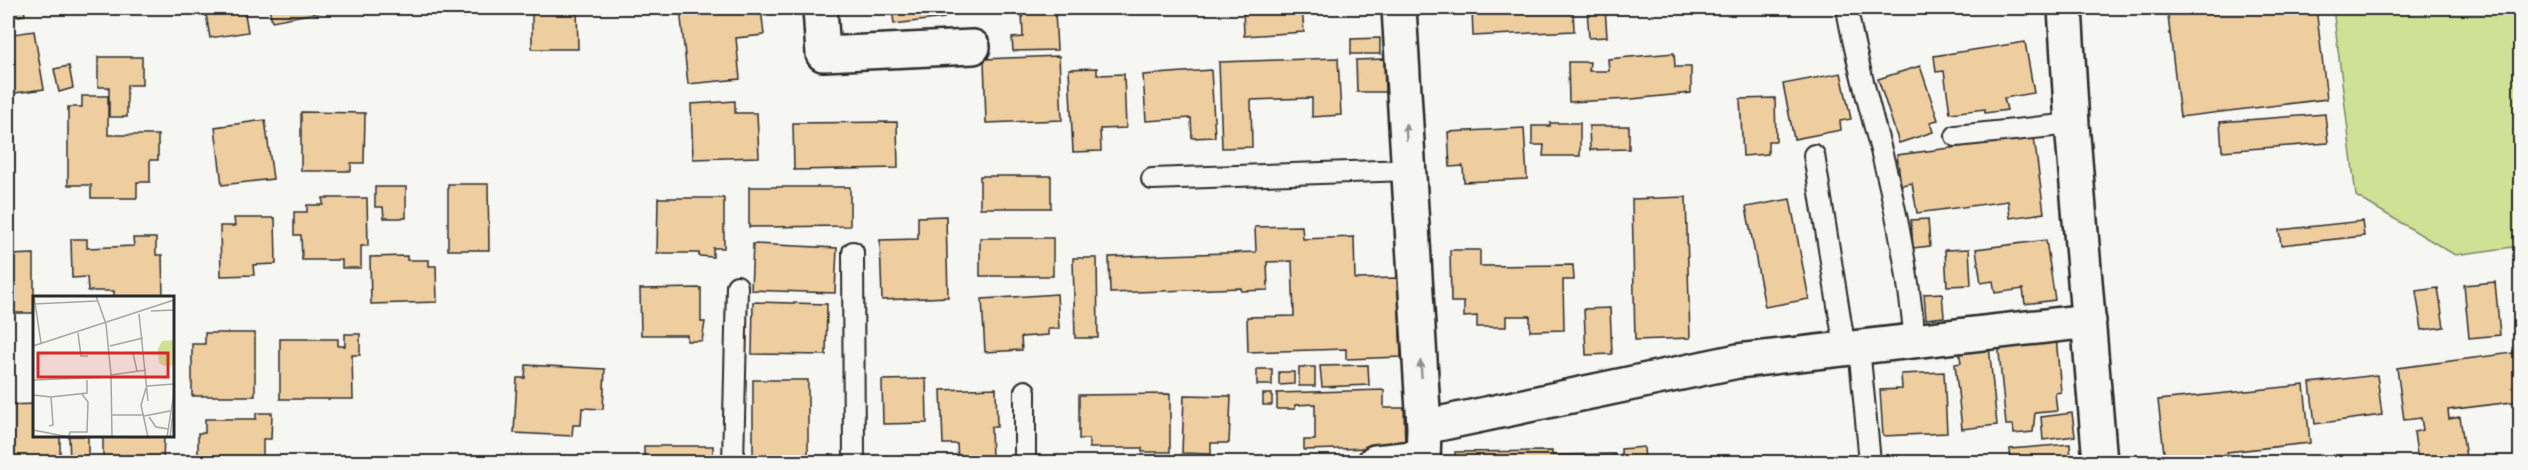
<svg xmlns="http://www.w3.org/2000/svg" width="2528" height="470" font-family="'Indie Flower',sans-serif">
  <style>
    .green { fill: #cfe195; stroke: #7d8660; stroke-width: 1.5 }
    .building { fill: #eecd9f; stroke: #2b2b2b; stroke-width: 1.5 }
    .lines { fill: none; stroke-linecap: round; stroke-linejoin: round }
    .service-casing { stroke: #2b2b2b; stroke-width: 24 }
    .minor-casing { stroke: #2b2b2b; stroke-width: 38 }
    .service { stroke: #f6f6f2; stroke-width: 20 }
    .minor { stroke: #f6f6f2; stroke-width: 33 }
    .oneway { fill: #90908e }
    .inset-road { fill: none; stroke: #a5a5a2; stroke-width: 1.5 }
    .view { fill: #d62828; fill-opacity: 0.15; stroke: #d62828; stroke-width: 3 }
    .inset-edge { fill: none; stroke: #2b2b2b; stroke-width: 3 }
  </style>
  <rect width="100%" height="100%" fill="#f6f6f2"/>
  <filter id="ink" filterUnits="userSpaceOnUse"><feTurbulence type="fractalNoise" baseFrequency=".0167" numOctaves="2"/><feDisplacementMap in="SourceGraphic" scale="12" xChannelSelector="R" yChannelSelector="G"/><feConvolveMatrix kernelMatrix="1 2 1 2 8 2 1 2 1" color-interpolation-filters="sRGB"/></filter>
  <g filter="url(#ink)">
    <path class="green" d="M2333,8H2520V246L2455,255L2356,196Z"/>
    <path class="building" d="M8,8H24L25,15L12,17L14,34L34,31L44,89L8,94Z
      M205,8H244L248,32L210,38Z
      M269,8H320L321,12L272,21Z
      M442,8H486L487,12L464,17L463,10L443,14Z
      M532,8H577L578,49H532Z
      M761,8L764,35L736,38L740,79L688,84L680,9Z
      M892,8H942L944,18L894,24Z
      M1243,8H1302L1304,32L1244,36Z
      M1472,8H1573L1574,31L1473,36Z
      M1587,8H1605L1607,37L1589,38Z
      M2167,8H2316L2327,99L2180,117Z
      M1055,11L1057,50L1013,51L1012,38L1023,37L1022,12Z
      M1380,38V54H1351V39Z
      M2025,42L2034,93L2004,98L2007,110L1985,113V109L1950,113L1944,71L1936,72L1934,56Z
      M1674,53L1675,67H1691V93L1632,99L1569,102L1568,62H1590L1589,71H1609L1608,59Z
      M1059,56L1062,120L986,123L984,59Z
      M98,57H142V85H127V117H109V87H98Z
      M1338,58L1341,115L1312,117V98L1251,100L1252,147L1222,148L1219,62Z
      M1384,59L1385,92H1357L1356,60Z
      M69,66L73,88L59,92L54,69Z
      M1920,66L1938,120L1930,122L1933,132L1899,143L1878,79Z
      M1097,68V75L1124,74L1126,128L1100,129L1101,151L1073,152L1069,69Z
      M1211,70L1215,137L1192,138L1191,118L1146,121L1143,75Z
      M1841,73L1851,119L1840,121L1841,130L1794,139L1783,84Z
      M82,96H108V135H158V160H150V182H137V198H91V185H68V107H82Z
      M1775,98L1776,141H1768V154L1743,156L1740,99Z
      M735,101V113H757L759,157L693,159L691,104Z
      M301,112L365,113L364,163H351V171H301Z
      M2325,114L2328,143L2222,151L2220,122Z
      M265,120L273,179L222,185L215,127Z
      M897,122L898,168L794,170L793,123Z
      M1550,123H1580V156H1543L1544,145H1532V126H1550Z
      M1589,126H1629V149L1590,150Z
      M1524,128L1527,179L1464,182L1463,166L1450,167L1448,132Z
      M2034,137L2044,213L2010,218L2008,201L1917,213L1912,183L1901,185L1897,155Z
      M980,176H1051V208H980Z
      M448,184H488L489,250H448Z
      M375,187H406V218H384L383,207H375Z
      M749,187H850V226L749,227Z
      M1686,197L1690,338L1635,340L1632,199Z
      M323,198H367L368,246H361V268H342V260H302L301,235H294V212H307V205H323Z
      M658,198H724V248H713V257L699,256V253H657Z
      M1790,199L1809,299L1765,307L1746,207Z
      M946,216L948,297L882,300L880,240L918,239V217Z
      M234,218H275L276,264L253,265L254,275L221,276L220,226H235Z
      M1928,219L1930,246L1913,248L1911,220Z
      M2362,221L2364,236L2281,245L2279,230Z
      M1302,226L1303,239L1354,237L1355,279L1398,278L1401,357L1346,359V349L1248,352L1247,317L1294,316L1292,261L1267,262L1268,290L1241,291V288L1110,293L1109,257L1256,252L1255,227Z
      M133,238H156V255H162L163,298H114V291H88L87,277L72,278L71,239H87V248L134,246Z
      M980,238H1053V276H980Z
      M2046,240L2055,300L2025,304L2023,289L1995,293L1993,281L1981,283L1976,249Z
      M753,244L837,248L835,293L751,290Z
      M1969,249L1971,285L1947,286L1945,250Z
      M1450,250H1480V266L1573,265L1574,280H1563L1564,330L1530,331V316H1506V327H1477V316L1464,317V302H1451Z
      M34,254V313H8V255Z
      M407,256V260H429V266H436L437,302L371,304L370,257Z
      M1073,258H1097L1098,338H1075Z
      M2495,282L2500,335L2469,338L2464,285Z
      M701,288V322H705L702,341H687V335H641L640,289Z
      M2438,288L2444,327L2422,330L2416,291Z
      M1942,293L1944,317L1926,319L1924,294Z
      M1057,294L1059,329H1048V335L1021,337L1022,350L985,352L982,299Z
      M753,302L827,304L826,355L752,354Z
      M1610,308L1612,354L1586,355L1584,309Z
      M205,333H255V396H192V344H205Z
      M345,334H360V355H352L353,399H280V339H338V346H345Z
      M2056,337L2061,392L2055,393L2057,411L2035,413L2033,432L2014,434L2013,425H2006L1998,342Z
      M1989,346L1997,425L1962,429L1955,364L1961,363L1959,350Z
      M2520,352V401L2448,410L2449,419L2460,417L2466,458L2418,462L2414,432L2423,430L2421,418L2404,420L2397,368Z
      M526,365L605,369L603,409L582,408L581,425H573L572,436L514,433L517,378H525Z
      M1368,365L1369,385L1322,387L1320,366Z
      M1299,367H1315V386H1299Z
      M1257,369H1272V385H1257Z
      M1279,372H1294V384L1279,385Z
      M1944,372L1947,433L1883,436L1880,390L1902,389L1901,374Z
      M2377,375L2382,415L2315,424L2310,383Z
      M926,379L927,423L883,424L882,380Z
      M753,380H808V462H753Z
      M2304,385L2310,443L2227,452L2228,462H2165L2158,400Z
      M996,388L997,427H991L992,459L958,460L957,444H943L941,390Z
      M1384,390V408H1404L1405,447L1304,450V440H1315V404L1295,405V409H1277V393Z
      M1170,394V452H1142V448H1089V439H1079V395Z
      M1263,394H1272V405H1263Z
      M1184,395L1231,396L1229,443H1211V454L1182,453Z
      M34,404V436H60V458H8V405Z
      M256,413H272L271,439H263V462H198V433H205V419H256Z
      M2072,413L2075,436L2043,440L2041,417Z
      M69,436H88V462H70Z
      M103,436H164L163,462H103Z
      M2070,444L2071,462H2011L2010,449Z
      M644,446H713V462H644Z
      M1644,447L1645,462H1622L1621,449Z
      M1552,451V455L1615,454V462H1456L1455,452Z"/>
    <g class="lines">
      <g class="service-casing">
        <path id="service" d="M1847,8C1857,70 1877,129 1891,191C1902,240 1910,291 1915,341
          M1956,136L2072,124
          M1814,155L1845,349
          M1152,179L1408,170
          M853,252L854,462
          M1859,347L1870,462
          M1025,391V462
          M733,462L737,286"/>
      </g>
      <g class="minor-casing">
        <path id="minor" d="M820,8L823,54L973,47
          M1399,8L1424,427L1423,462
          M2065,8L2072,124L2100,462
          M1424,427L1738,361L2089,321
          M1375,462L1423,457"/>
      </g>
      <use href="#service" class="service"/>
      <use href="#minor" class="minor"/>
    </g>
    <defs><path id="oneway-solid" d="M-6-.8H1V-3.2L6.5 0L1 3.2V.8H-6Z" transform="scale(1.5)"/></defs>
    <g class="oneway">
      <use href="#oneway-solid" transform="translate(1406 132) rotate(-93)"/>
      <use href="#oneway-solid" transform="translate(1421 369) rotate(-94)"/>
    </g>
  </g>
  <g transform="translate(33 296)">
    <rect width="141" height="141" fill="#f6f6f2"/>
    <path d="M141,44V69L131,70L126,67L125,53L129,45Z" fill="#cfe195"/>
    <path class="inset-road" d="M1,0L8,47M63,0L73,28M1,8L64,5M118,15L141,14M106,18L115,105M73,28L78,79L79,141M45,37L48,60H55M0,50L141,4M77,50L110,42M100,57L104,75M78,79L113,74M0,84L78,81M114,90L141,88M113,92L108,109L115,141M0,99L18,101L54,97V84M79,119H111M111,120L137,115M116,121L123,131L135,133M16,130L20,129L18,101M0,134L36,141M36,140L37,136H54L55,106L49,98M134,141L141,97M137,141L141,110"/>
    <path class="view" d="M5,57H135V81H5Z"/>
    <rect width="141" height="141" class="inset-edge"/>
  </g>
  <rect width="2528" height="470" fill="none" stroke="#f6f6f2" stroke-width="30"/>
  <rect x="15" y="15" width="2498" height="440" fill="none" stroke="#2b2b2b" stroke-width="2" filter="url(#ink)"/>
</svg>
